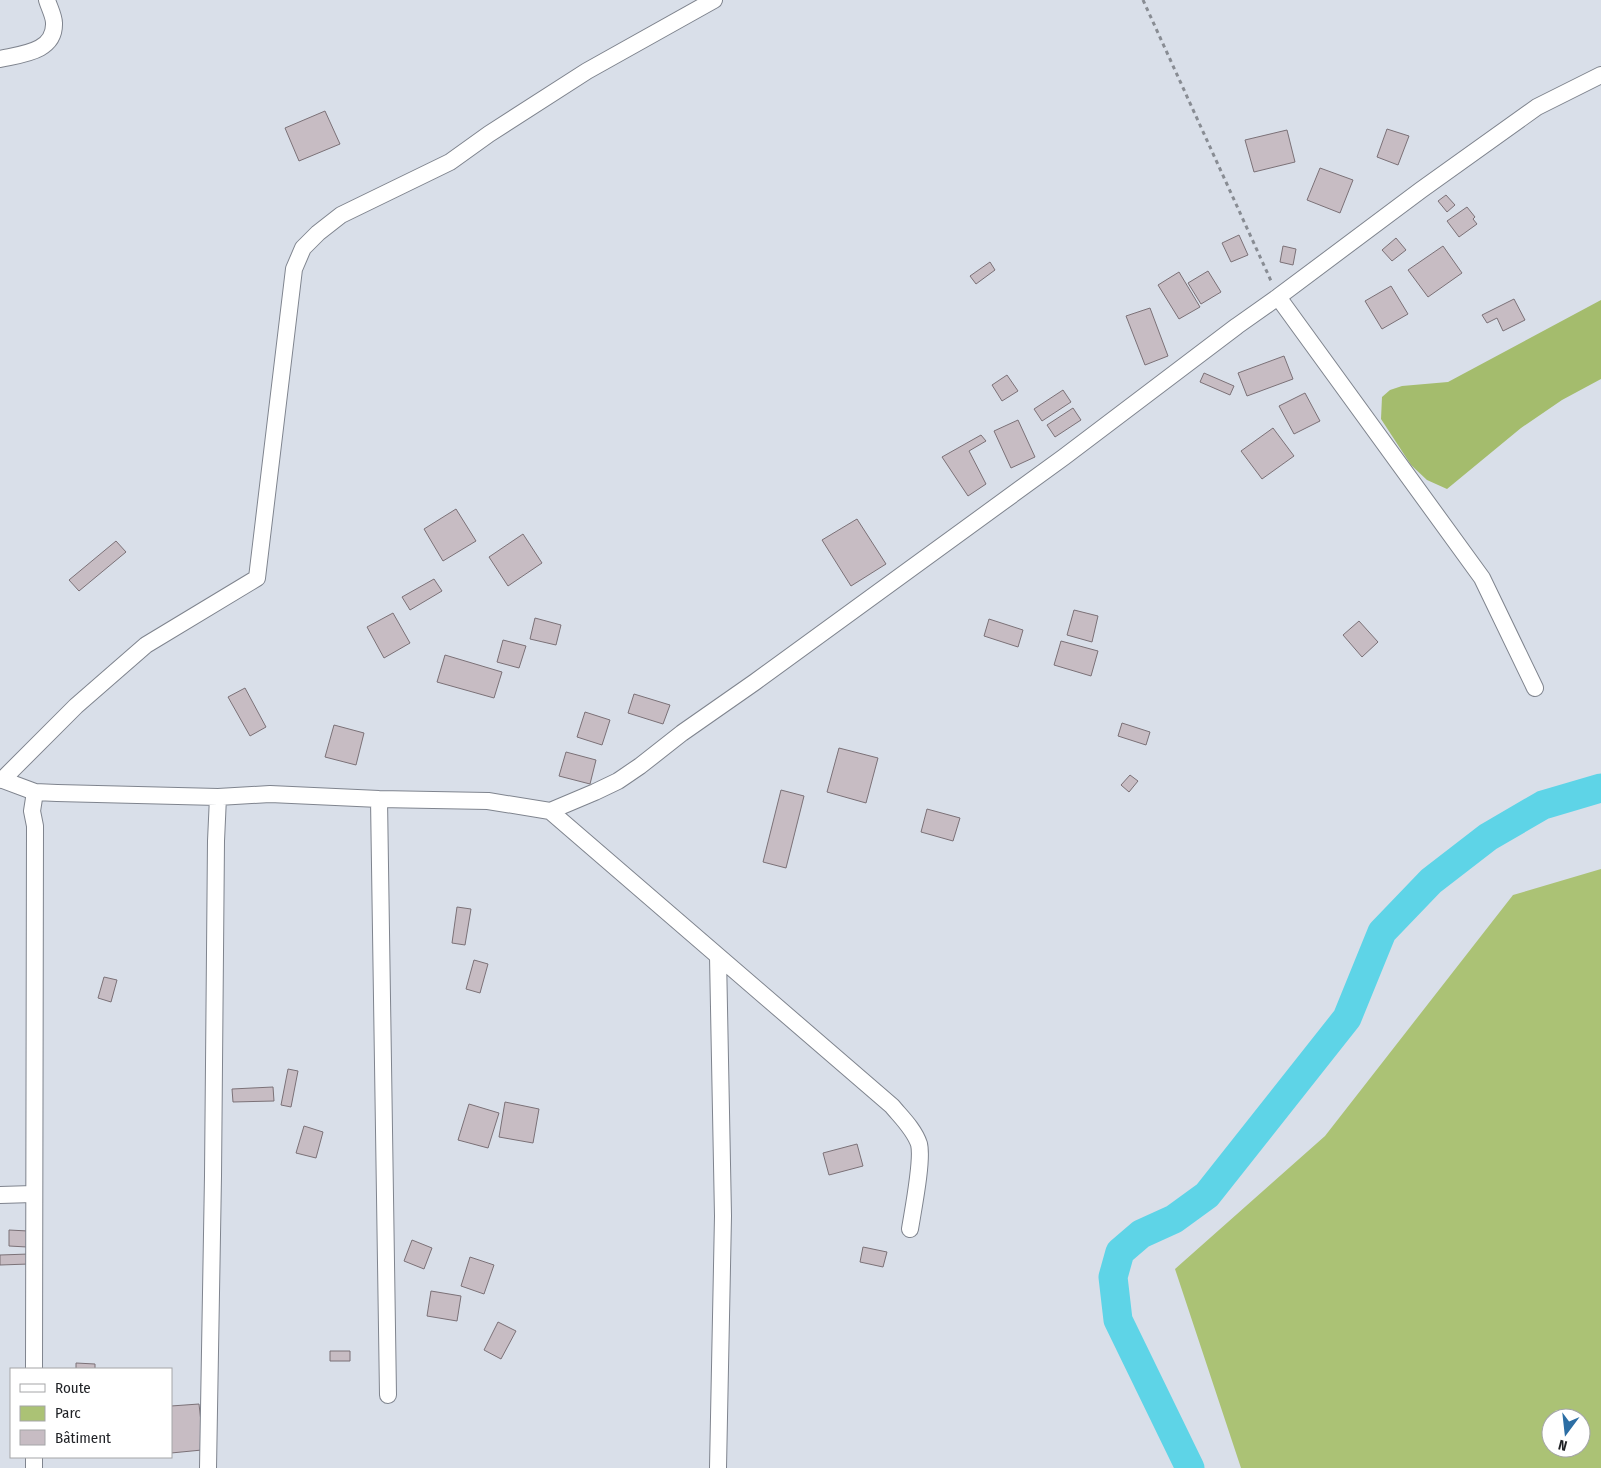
<svg xmlns="http://www.w3.org/2000/svg" width="1601" height="1468" font-family="'Fira Sans Condensed',sans-serif">
  <style>
    .green { fill: #abc275; fill-rule: evenodd }
    .forest { fill: #a4bc6d }
    .lines { fill: none; stroke-linecap: round; stroke-linejoin: round }
    .river { stroke: #5ed4e7; stroke-width: 29 }
    .building { fill: #c7bcc3; stroke: #7b7177 }
    .minor-casing { stroke: #7f848e; stroke-width: 18 }
    .path { stroke: #888c93; stroke-width: 3; stroke-dasharray: 4 4; stroke-linecap: butt }
    .minor { stroke: #fff; stroke-width: 16 }
  </style>
  <rect width="100%" height="100%" fill="#d9dfe9"/>
  <path class="green" d="M1601,869V1468H1241L1175,1269L1325,1136L1513,895ZM1551,1418H1581V1448H1551Z"/>
  <path class="forest" d="M1601,300V379L1562,400L1521,428L1447,489L1427,480L1411,465L1381,419L1382,397L1390,390L1402,386L1448,382Z"/>
  <g class="lines">
    <path class="river" d="M1190,1468L1118,1320L1113,1277L1120,1252L1141,1234L1174,1219L1207,1195L1347,1018L1382,932L1431,881L1488,837L1543,805L1601,788"/>
  </g>
  <path class="building" d="M325,111L340,144L299,161L285,128Z
    M1387,129L1409,136L1398,165L1377,157Z
    M1287,130L1295,162L1254,172L1245,140Z
    M1320,168L1353,180L1340,213L1307,200Z
    M1446,195L1455,205L1447,212L1438,201Z
    M1467,207L1475,217L1473,219L1477,224L1459,237L1447,221Z
    M1239,235L1248,255L1231,262L1222,243Z
    M1396,238L1406,250L1392,261L1382,250Z
    M1283,246L1296,249L1293,265L1280,262Z
    M1443,246L1462,273L1428,297L1408,270Z
    M990,262L995,270L976,284L970,276Z
    M1208,271L1221,292L1201,304L1188,283Z
    M1179,272L1200,307L1179,319L1158,285Z
    M1391,286L1408,314L1382,329L1365,301Z
    M1514,299L1525,320L1503,331L1497,318L1487,323L1482,315Z
    M1150,308L1168,356L1145,365L1126,316Z
    M1284,356L1293,379L1247,396L1238,373Z
    M1204,373L1234,386L1230,395L1200,382Z
    M1007,375L1018,391L1002,401L992,385Z
    M1063,390L1071,402L1042,421L1034,409Z
    M1305,393L1320,421L1294,434L1279,406Z
    M1073,408L1081,420L1055,437L1047,425Z
    M1018,420L1035,457L1011,468L994,431Z
    M1273,428L1294,456L1262,479L1241,451Z
    M981,435L986,441L969,451L986,484L968,496L942,457Z
    M456,509L476,541L443,561L424,529Z
    M857,519L886,564L851,586L822,540Z
    M523,534L542,563L508,586L489,557Z
    M116,541L126,552L79,591L69,580Z
    M434,579L442,591L410,610L402,597Z
    M1074,610L1098,616L1092,642L1067,635Z
    M393,613L410,643L384,658L367,627Z
    M535,618L561,625L556,645L530,639Z
    M989,619L1023,630L1018,647L984,636Z
    M1359,621L1378,642L1362,657L1343,635Z
    M503,640L526,646L519,668L497,662Z
    M1061,641L1098,651L1091,676L1054,665Z
    M445,655L502,672L494,698L437,682Z
    M245,688L266,727L250,736L228,697Z
    M634,694L670,705L663,724L628,713Z
    M585,712L610,720L602,745L577,737Z
    M1122,723L1150,732L1146,745L1118,736Z
    M334,725L364,733L356,765L325,757Z
    M839,748L878,758L866,803L827,792Z
    M566,752L596,760L590,784L559,776Z
    M1130,775L1138,781L1129,792L1121,785Z
    M781,790L804,796L786,868L763,862Z
    M927,809L960,818L953,841L921,832Z
    M457,907L471,909L465,945L452,943Z
    M474,960L488,964L480,993L466,989Z
    M104,977L117,980L111,1002L98,998Z
    M288,1069L298,1071L291,1107L281,1105Z
    M273,1087L274,1101L233,1102L232,1089Z
    M505,1102L539,1109L533,1143L499,1137Z
    M469,1104L499,1113L488,1148L458,1140Z
    M304,1126L323,1132L316,1158L296,1153Z
    M857,1144L863,1166L829,1175L823,1153Z
    M9,1230L28,1231L27,1247L9,1246Z
    M412,1240L432,1248L424,1269L404,1261Z
    M863,1247L887,1252L883,1267L860,1262Z
    M29,1254V1264L0,1265V1255Z
    M470,1257L494,1265L484,1294L461,1286Z
    M431,1291L461,1296L457,1321L427,1316Z
    M498,1322L516,1331L501,1359L484,1350Z
    M330,1351H350V1361H330Z
    M76,1363L95,1364V1369H76Z
    M199,1404L203,1440L202,1450L171,1453V1406Z"/>
  <g class="lines">
    <g class="minor-casing">
      <path id="minor" d="M0,59C22,54 55,52 54,23C54,16 49,7 47,0
        M1278,297L1482,578L1535,688
        M0,779L35,792L57,793L218,797L270,794L379,799L488,801L550,811L595,792L618,781L640,766L682,733L755,682L1064,457L1237,326L1278,297L1421,190L1537,107L1601,75
        M2,780L76,706L146,645L257,578L294,269L303,248L318,233L341,215L450,162L489,134L587,71L714,0
        M379,799L388,1395
        M550,811L892,1106C901,1117 914,1129 919,1144C923,1160 913,1210 910,1229
        M0,1195L33,1194
        M34,1369L35,826L32,811L35,792
        M34,1457V1468
        M208,1468L213,1176L216,841L218,797
        M718,1468L723,1216L718,956"/>
    </g>
    <path class="path" d="M1143,0L1272,283"/>
    <use href="#minor" class="minor"/>
  </g>
  <rect x="10" y="1368" width="162" height="90" fill="#ffffff" stroke="#a5a6a8"/>
  <rect x="20" y="1384" width="25" height="8" fill="#ffffff" stroke="#a5a6a8"/>
  <text x="55" y="1393" font-size="15" fill="#1f2125">Route</text>
  <rect x="20" y="1406" width="25" height="15" fill="#abc275" stroke="#a5a6a8"/>
  <text x="55" y="1418" font-size="15" fill="#1f2125">Parc</text>
  <rect x="20" y="1430" width="25" height="15" fill="#c7bcc3" stroke="#a5a6a8"/>
  <text x="55" y="1443" font-size="15" fill="#1f2125">Bâtiment</text>
  <g transform="translate(1566 1433) rotate(195)"><circle r="24" fill="#ffffff" stroke="#a5a6a8"/>
  <path d="M0-4L9 19L0 12L-9 19Z" fill="#2c6ea4"/>
  <text y="-8" font-size="14" font-weight="bold" text-anchor="middle" fill="#1f2125">N</text>
  </g>
</svg>
